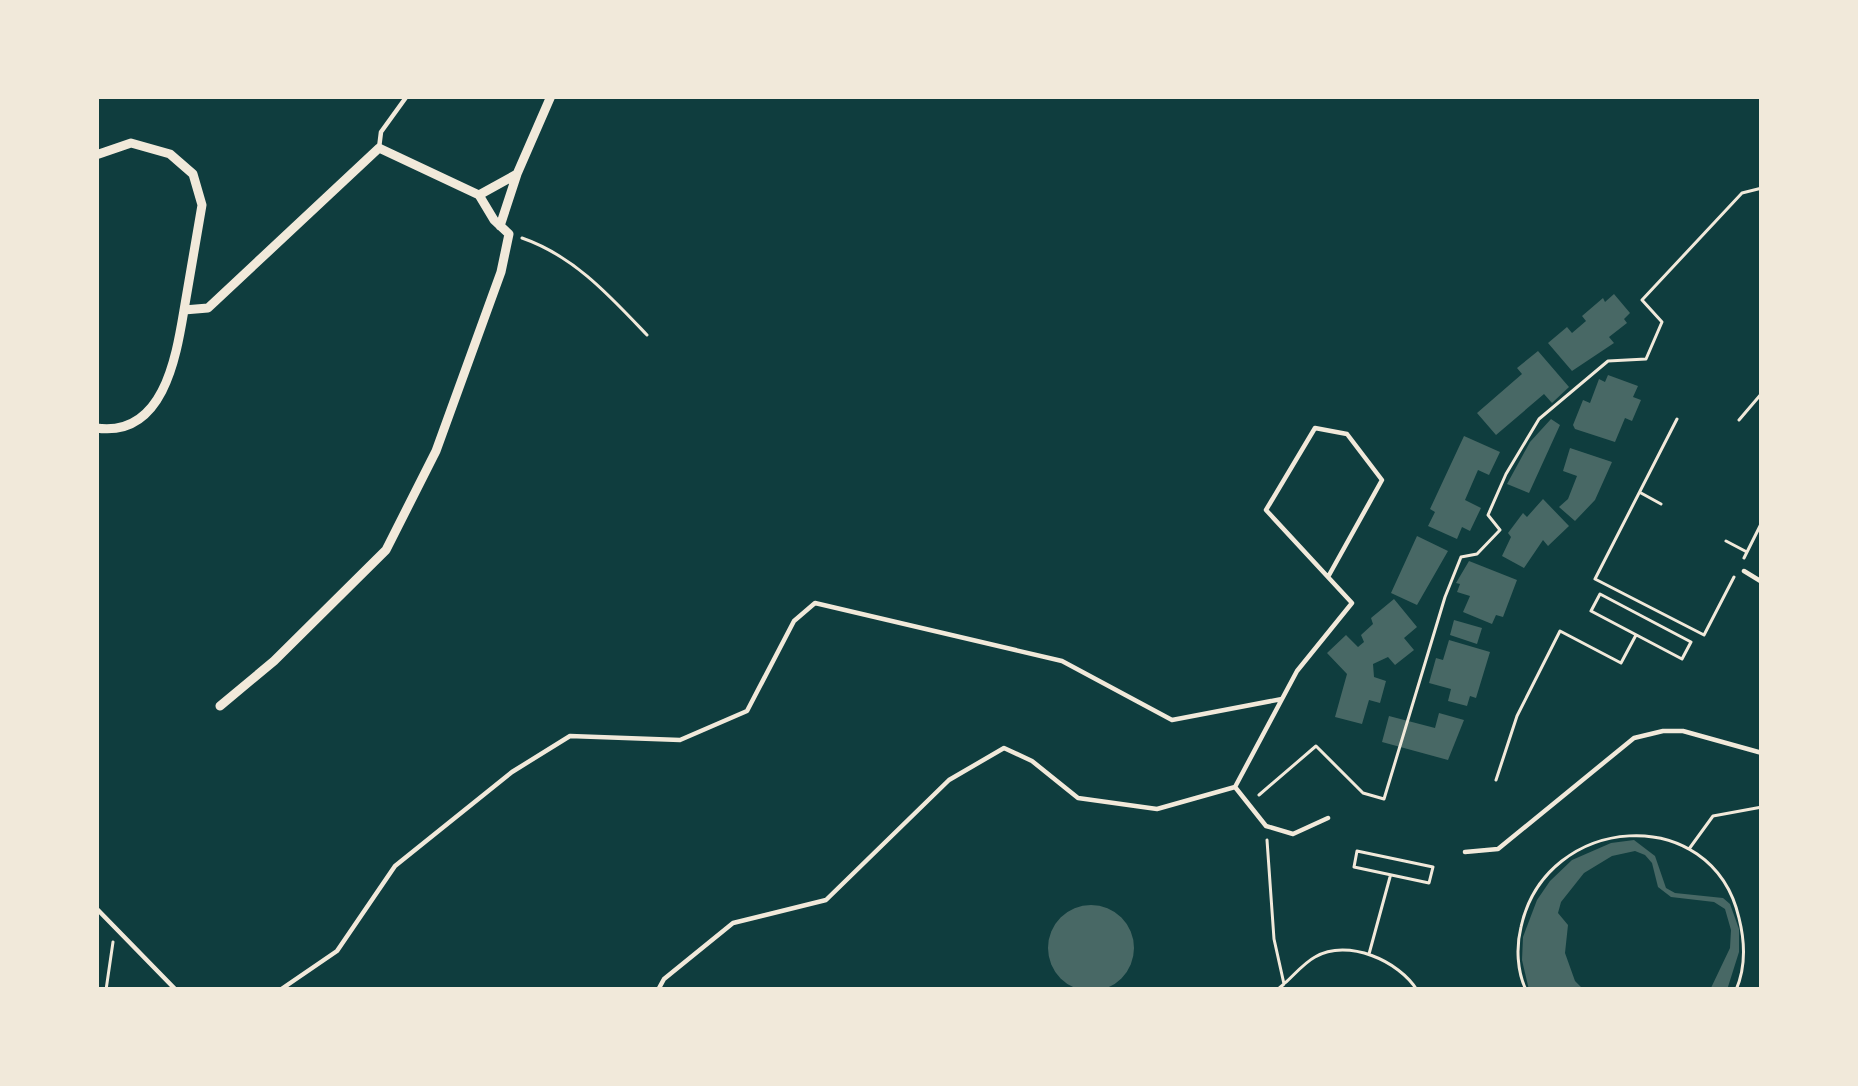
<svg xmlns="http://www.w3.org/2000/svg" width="1858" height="1086" font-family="Barlow,sans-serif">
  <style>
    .building { fill: #486865 }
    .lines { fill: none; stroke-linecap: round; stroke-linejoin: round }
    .path { stroke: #f1e9da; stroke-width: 3 }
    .service { stroke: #f1e9da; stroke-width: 4.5 }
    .minor { stroke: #f1e9da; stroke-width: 9 }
  </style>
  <rect width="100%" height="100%" fill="#0f3d3e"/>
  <path class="building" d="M1614,294L1630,313L1624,319L1627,323L1609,337L1614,343L1572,371L1548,343L1567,327L1572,333L1586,321L1582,316L1603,298L1605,302Z
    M1538,351L1569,387L1552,403L1544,394L1496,435L1477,413L1522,374L1517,368Z
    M1608,375L1638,386L1633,397L1641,400L1632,421L1625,418L1615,442L1575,429L1573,425L1583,400L1590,403L1599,379L1605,382Z
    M1551,419L1560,425L1529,493L1507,484L1530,442Z
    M1464,436L1500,452L1489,475L1478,470L1465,500L1481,508L1470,531L1462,527L1457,539L1428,526L1435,512L1430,509Z
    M1570,448L1612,462L1595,500L1575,521L1559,507L1568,499L1577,476L1563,471Z
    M1543,499L1569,526L1548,546L1543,540L1524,568L1502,556L1511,537L1508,533L1523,513L1527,517Z
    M1417,536L1448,551L1417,605L1391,593Z
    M1469,561L1517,580L1503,617L1496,615L1492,624L1463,612L1470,596L1457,592L1460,584L1456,583Z
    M1394,599L1417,627L1404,638L1414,650L1395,665L1388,657L1373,664L1374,677L1386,681L1380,703L1369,700L1362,724L1335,717L1347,674L1327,653L1346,635L1358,647L1364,642L1361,635L1373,624L1371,618Z
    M1454,620L1482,628L1477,644L1450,635Z
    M1449,640L1490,652L1476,698L1470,696L1467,706L1448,701L1451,689L1429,683L1436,658L1443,660Z
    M1439,713L1464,720L1448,760L1382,742L1389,716L1435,728Z
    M1634,840L1655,856L1666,888L1675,893L1723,898L1730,904L1739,929V952L1727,990H1710L1730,948L1731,930L1725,909L1714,902L1671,897L1658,887L1652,863L1645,855L1635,851L1612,856L1584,873L1561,902L1558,913L1568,925L1565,953L1575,981L1584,990H1529L1522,960L1523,937L1537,900L1550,881L1572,860L1611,843Z
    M1048 948a43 43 0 1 1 86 0a43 43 0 1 1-86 0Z"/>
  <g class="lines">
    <path class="path" d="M522,238C574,256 610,296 647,335
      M1677,419L1595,579L1704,635L1734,577
      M1739,420L1762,393
      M1641,493L1661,504
      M1726,541L1745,551
      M1744,558L1762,522
      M1600,594L1691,642L1682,659L1591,611Z
      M1496,780L1517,716L1560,631L1621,663L1636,635
      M1259,795L1316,746L1363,793L1384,799L1445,597L1461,557L1477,554L1500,530L1488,515L1506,474L1539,419L1608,361L1646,359L1662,322L1642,300L1742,193L1762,188
      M1267,840L1274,939L1284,984L1277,990
      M1689,849L1713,816L1762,807
      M1357,851L1433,867L1429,883L1354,867Z
      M1369,954L1390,877
      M1285,983C1294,975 1304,963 1315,957C1348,938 1399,961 1417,990
      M106,990L113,942
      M1526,990C1517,971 1516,947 1521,927C1546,813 1712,801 1739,918C1745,942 1746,967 1736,990"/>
    <path class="service" d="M379,148L381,132L407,96
      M1744,571L1762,582
      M1235,787L1297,671L1352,603L1266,510L1315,428L1347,434L1382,480L1328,577
      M1465,852L1498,849L1634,738L1663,731H1683L1762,753
      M96,908L176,990
      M280,990L337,951L395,866L512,772L570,736L680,740L747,711L794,621L815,603L1062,661L1172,720L1282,699
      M658,990L664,979L733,923L826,900L949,780L1004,748L1032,761L1078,798L1157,809L1235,787L1266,826L1293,834L1328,818"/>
    <path class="minor" d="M96,155L131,143L170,154L193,174L202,205L184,310L208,308L379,148L479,195L517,174L551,96
      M500,226L517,174
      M96,428C163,438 176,358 184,310
      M220,706L274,661L386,550L436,451L501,272L509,234L494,220L479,195"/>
  </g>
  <rect width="1858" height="1086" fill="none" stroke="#f1e9da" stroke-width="198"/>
</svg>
